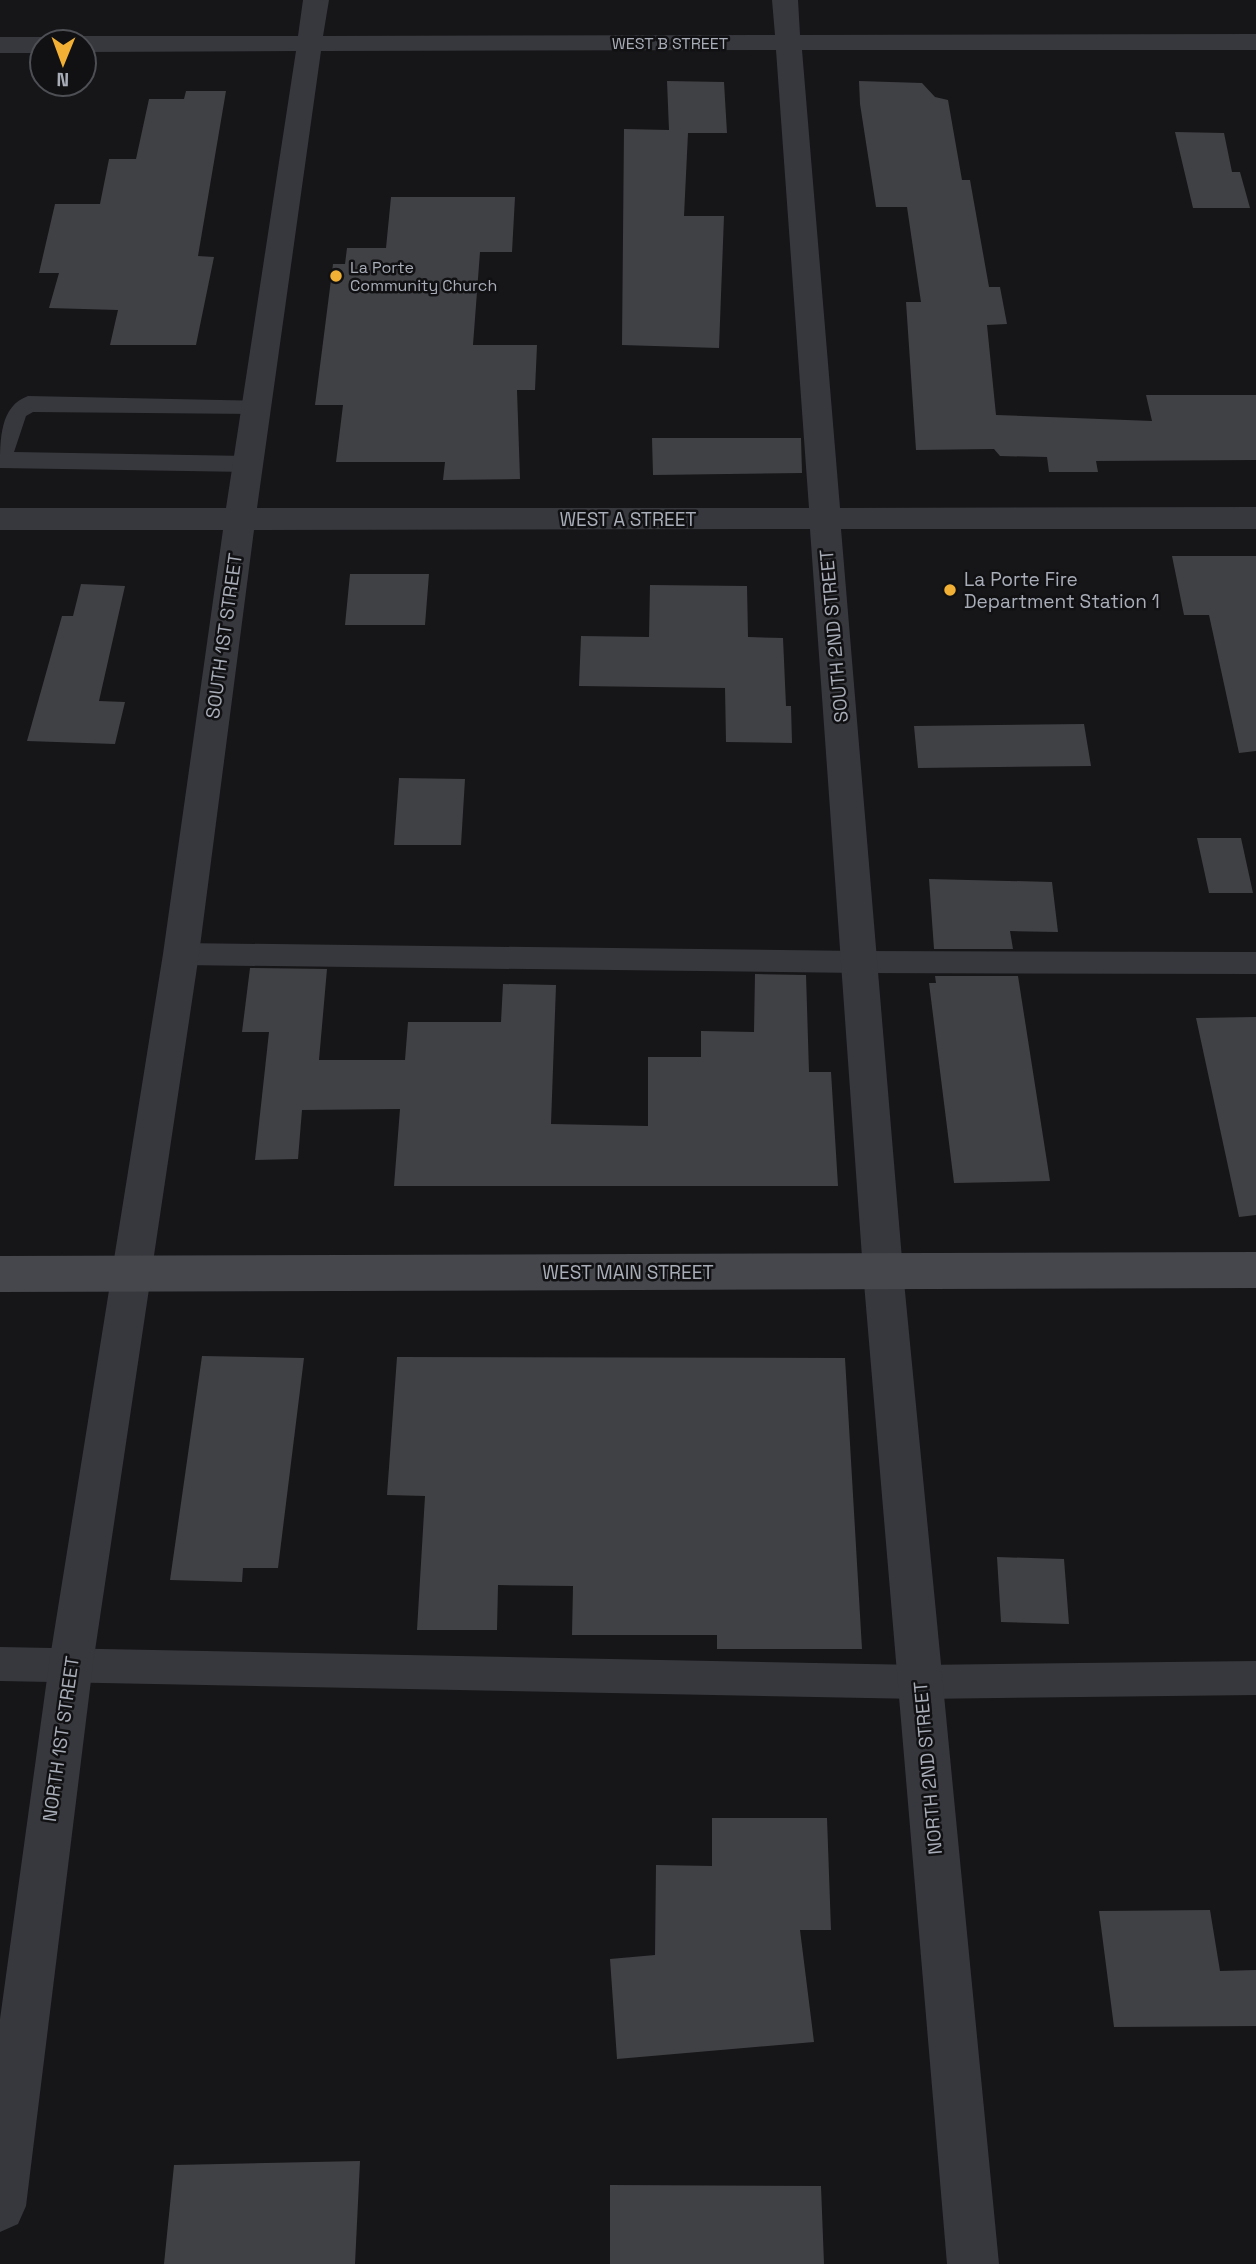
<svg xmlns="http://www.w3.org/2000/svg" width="1256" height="2264" font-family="'Space Grotesk',sans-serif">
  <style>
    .building { fill: #404145 }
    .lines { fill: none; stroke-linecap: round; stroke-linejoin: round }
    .service { fill: #37383d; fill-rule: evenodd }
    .minor { fill: #37383d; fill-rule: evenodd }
    .secondary { fill: #45474d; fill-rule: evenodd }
    .poi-dot { fill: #f2b134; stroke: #111113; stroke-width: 2.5 }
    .labels { text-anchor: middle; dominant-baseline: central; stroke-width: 5; stroke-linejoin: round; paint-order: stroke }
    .far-street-label { font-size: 16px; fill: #a8adb8; stroke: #111113 }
    .far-poi-label { font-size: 16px; fill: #a8adb8; stroke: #111113; text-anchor: start }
    .street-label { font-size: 19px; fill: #a8adb8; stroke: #111113 }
    .poi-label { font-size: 19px; fill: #a8adb8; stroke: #111113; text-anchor: start }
  </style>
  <rect width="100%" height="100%" fill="#161618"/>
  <path class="building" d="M667,81L724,82L727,133H688L684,216H724L719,348L622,345L624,129L669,130Z
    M859,81L922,83L935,97L948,100L962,180H970L989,287H1000L1007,324L987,325L996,415L1152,421L1146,395H1256V460L1096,461L1098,472H1049L1047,457L1000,456L994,449L916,450L906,302H921L907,207H876L860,104Z
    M186,91H226L198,256L214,257L196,345H110L118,310L49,308L59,273H39L55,204H100L109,159H136L149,99H184Z
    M1175,132L1224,133L1232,172H1240L1250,208H1193Z
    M391,197H515L512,252H480L473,345H537L535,390H517L520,479L443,480L445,462H336L343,405H315L333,264H345L347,248H386Z
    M652,438H801L802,473L653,475Z
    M1172,556H1256V751L1239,753L1209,615H1184Z
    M350,574H429L425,625H345Z
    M81,584L125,586L99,701L125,702L115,744L27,741L62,616H73Z
    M650,585L747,586L748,637L783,638L786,706H791L792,743L726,742L725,688L579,686L581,636L649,637Z
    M1084,724L1091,766L918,768L914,726Z
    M399,778L465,779L461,845H394Z
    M1197,838H1241L1253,893H1209Z
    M929,879L1052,882L1058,932L1010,931L1013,949H934Z
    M250,968L327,969L319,1060H405L408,1022H501L503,984L556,985L551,1124L648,1126V1057H701V1031L754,1032L755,974L806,975L809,1072H831L838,1186H394L400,1109L302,1110L298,1159L255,1160L269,1032H242Z
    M935,976H1018L1050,1181L954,1183L929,983H936Z
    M1256,1017V1215L1239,1217L1196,1018Z
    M202,1356L304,1358L278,1568H243L242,1582L170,1580Z
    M397,1357L845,1358L862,1649H717V1635H572L573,1586L498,1585L497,1630H417L425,1496L387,1495Z
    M997,1557L1064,1559L1069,1624L1001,1622Z
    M712,1818H827L831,1930H800L814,2042L617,2059L610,1959L655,1955L656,1865L712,1866Z
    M1210,1910L1220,1971L1256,1970V2026L1114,2027L1099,1911Z
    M360,2161L355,2264H164L174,2165Z
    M610,2185L821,2186L824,2264H610Z"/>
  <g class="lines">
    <path class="service" d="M28,396L264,401L268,406L264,411L256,414L33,412L26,416L14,452L248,456L256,458L260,464L256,470L248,472L0,468C0,439 0,406 28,396Z
      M181,943L860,951L1256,952V974L860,973L181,965L171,962L167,954L171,946Z
      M0,1647L920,1665L1256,1661V1695L920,1699L0,1681Z"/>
    <path class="minor" d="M303,0H329L323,36L775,35L772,0H798L800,35L1256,34V50H802L840,508L1256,507V529H841L903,1271L999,2264H947L863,1271L810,529L254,530L199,954L93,1664L26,2206L18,2224L0,2232V2019L49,1664L163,954L223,530H0V508H226L296,51L84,52V42H73L84,36H298ZM776,50L809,508H257L321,51Z
      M0,37H42L53,42H42V53H0Z"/>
    <path class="secondary" d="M1256,1252V1288L0,1292V1256Z"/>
  </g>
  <g class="poi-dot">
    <circle cx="336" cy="276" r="7"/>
    <circle cx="950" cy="590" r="7"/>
  </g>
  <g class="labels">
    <g class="far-street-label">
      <text x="670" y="43">WEST B STREET</text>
    </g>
    <g class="far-poi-label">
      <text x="350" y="267">La Porte<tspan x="350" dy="18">Community Church</tspan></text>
    </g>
    <g class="street-label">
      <text x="628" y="519">WEST A STREET</text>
      <text transform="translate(224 636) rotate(-82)">SOUTH 1ST STREET</text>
      <text transform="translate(834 636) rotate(-95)">SOUTH 2ND STREET</text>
      <text x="628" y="1272">WEST MAIN STREET</text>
      <text transform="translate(61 1739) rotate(-82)">NORTH 1ST STREET</text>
      <text transform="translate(928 1768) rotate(-95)">NORTH 2ND STREET</text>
    </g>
    <g class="poi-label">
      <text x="964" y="579">La Porte Fire<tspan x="964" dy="22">Department Station 1</tspan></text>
    </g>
  </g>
  <g transform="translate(63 63) rotate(181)"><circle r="33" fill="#111113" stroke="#4d4f55" stroke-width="2"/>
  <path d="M0-5L12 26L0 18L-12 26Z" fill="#f2b134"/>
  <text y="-10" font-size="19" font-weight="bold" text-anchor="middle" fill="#a8adb8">N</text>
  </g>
</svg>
